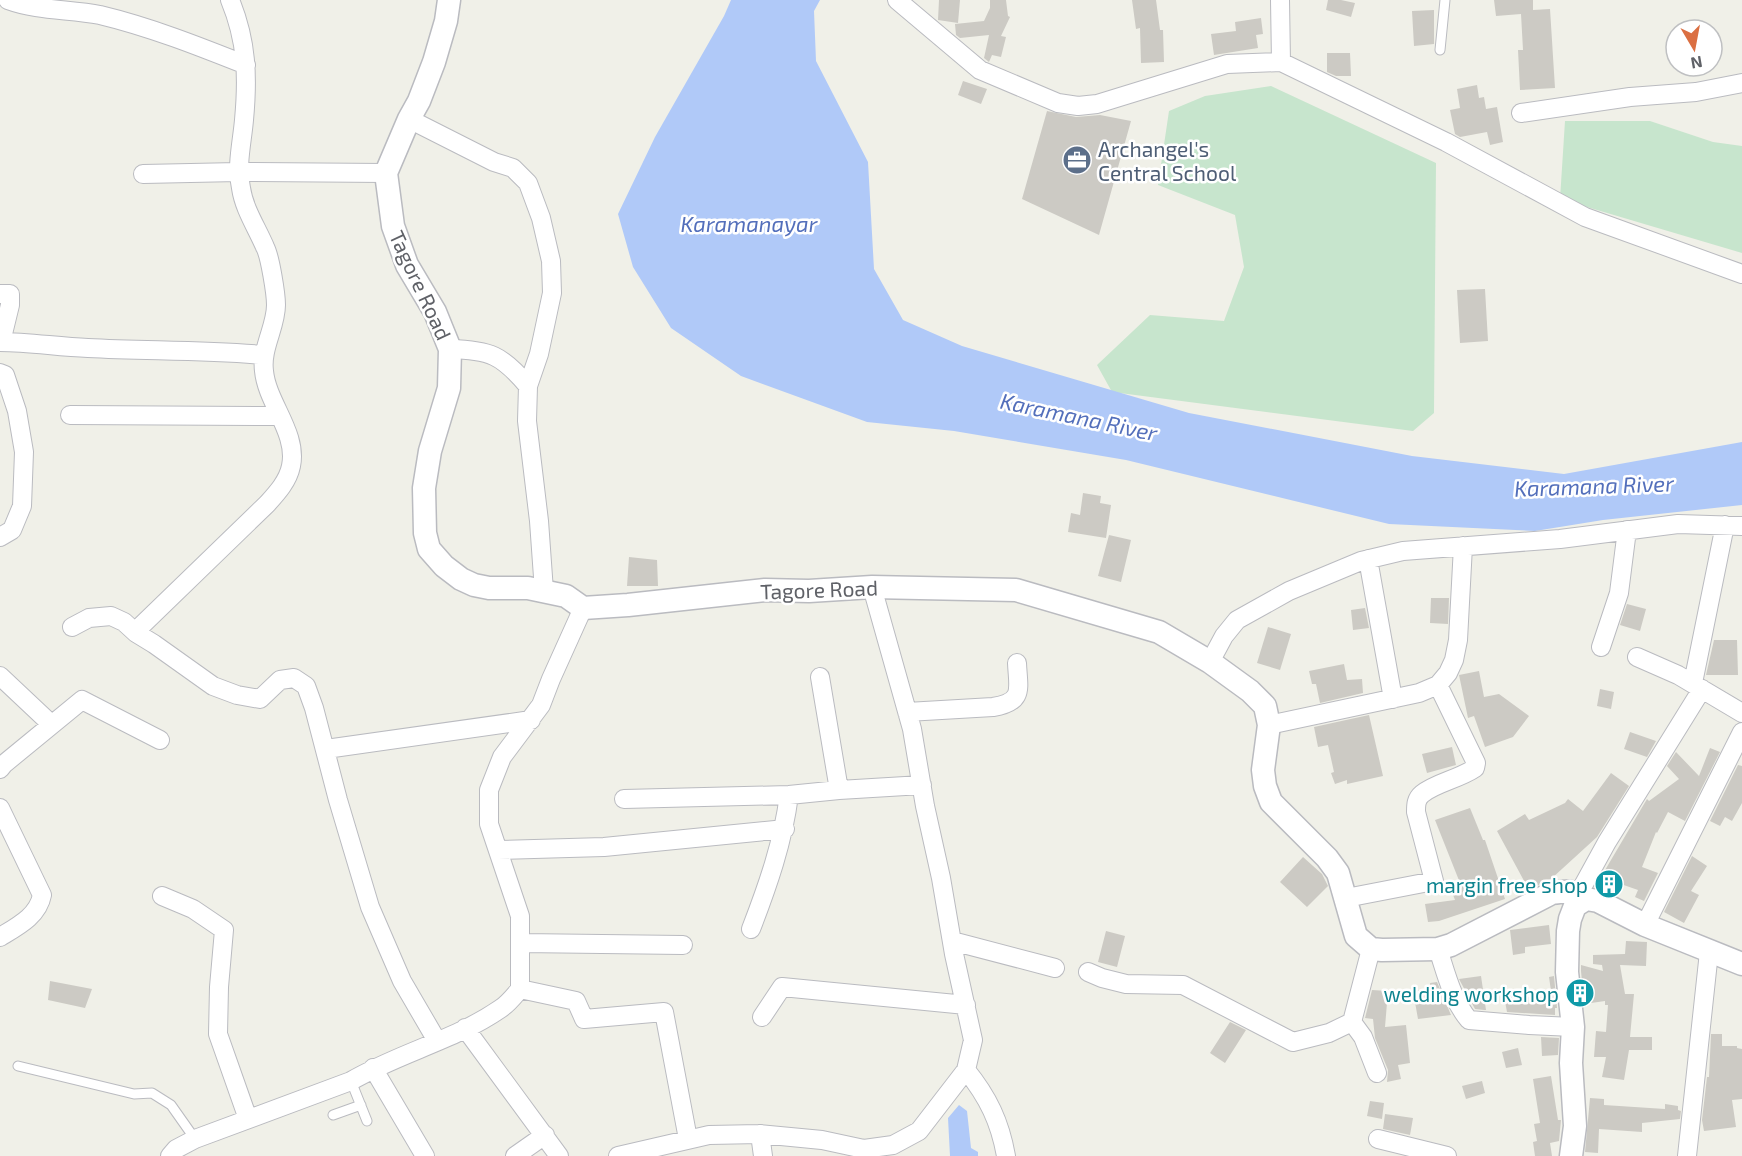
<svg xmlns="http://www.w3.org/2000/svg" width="1742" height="1156" font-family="'Exo 2',sans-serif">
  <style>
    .green { fill: #c7e5cd }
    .water { fill: #b0c9f8 }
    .building { fill: #cccac4 }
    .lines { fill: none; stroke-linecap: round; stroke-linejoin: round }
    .service-casing { stroke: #babbc0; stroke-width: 11 }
    .minor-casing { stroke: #babbc0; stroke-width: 20 }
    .tertiary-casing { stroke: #babbc0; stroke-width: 25 }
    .service { stroke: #fff; stroke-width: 9 }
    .minor { stroke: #fff; stroke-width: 18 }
    .tertiary { stroke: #fff; stroke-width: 22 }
    .labels { text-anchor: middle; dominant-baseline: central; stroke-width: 5; stroke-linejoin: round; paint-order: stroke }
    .service-label { font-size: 21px; fill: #4e5e75; stroke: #fff; text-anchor: start }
    .street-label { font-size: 21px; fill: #5f6167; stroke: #fff }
    .culture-label { font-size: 21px; fill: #0d838f; stroke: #fff; text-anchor: end }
    .water-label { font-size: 22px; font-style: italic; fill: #536fbb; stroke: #fff }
  </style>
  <rect width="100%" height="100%" fill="#f0f0e8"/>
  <path class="green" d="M1271,86L1436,163L1434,413L1413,431L1112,392L1097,365L1150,315L1224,321L1244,267L1235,215L1158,185L1169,111L1205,96Z
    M1565,121H1650L1713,142L1742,146V253L1560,199Z"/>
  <path class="water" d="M731,0H820L814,11L816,61L868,162L874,269L903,320L962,346L1189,413L1412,456L1564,474L1742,442V505L1603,520L1535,531L1389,524L1126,460L954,431L867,422L741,376L671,328L633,267L618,214L655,137L724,16Z
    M959,1105L967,1111L971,1148L978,1152V1156H950L948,1118Z"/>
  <path class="building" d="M939,0H960L958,23L938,20Z
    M990,0H1006L1008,16L1010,17L1001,36L1006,37L1001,57L992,55L989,62L984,58L989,35L960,38L956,35L955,24L984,21L990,8Z
    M1132,0H1156L1160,30H1163L1164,62L1141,63L1140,28L1136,29Z
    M1328,0H1341L1355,3L1351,17L1326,10Z
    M1494,0H1533V10L1550,9L1555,88L1520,90L1518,50H1523L1521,14L1496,16Z
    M1434,10V44L1414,46L1412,11Z
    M1261,18L1263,34L1256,35L1258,48L1214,55L1211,34L1236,31L1235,22Z
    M1327,53H1350L1351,76H1336L1327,72Z
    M963,81L987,89L981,104L958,95Z
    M1477,85L1479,98L1484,97L1486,109L1497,107L1503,142L1490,145L1487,132L1460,137L1455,134L1450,110L1460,108L1457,89Z
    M1047,111L1076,117L1100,115L1131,121L1099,235L1022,199Z
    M1485,289L1488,341L1460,343L1457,290Z
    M1083,493L1101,496L1100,503L1111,505L1106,538L1068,532L1071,513L1080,515Z
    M1109,535L1131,540L1121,582L1098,576Z
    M629,557L657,560L658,586H627Z
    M1431,598H1449L1448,624L1430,623Z
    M1627,604L1646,609L1640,631L1620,625Z
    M1365,608L1369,628L1353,630L1351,610Z
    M1268,627L1291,634L1280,670L1257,663Z
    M1714,640H1737L1738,675H1706Z
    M1344,664L1347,680L1362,679L1363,693L1320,703L1316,684H1312L1309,671Z
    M1479,671L1484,697L1499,694L1529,716L1513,737L1485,747L1474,716L1468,718L1459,675Z
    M1600,689L1614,692L1611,709L1597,706Z
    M1369,715L1383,776L1347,784V780L1335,784L1331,773L1334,772L1328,745L1318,747L1314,727Z
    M1630,732L1656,741L1647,757L1624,749Z
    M1452,747L1456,765L1427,773L1422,754Z
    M1710,748L1720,752L1685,821L1668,812L1657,833L1656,832L1642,867L1658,873L1644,901L1635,897L1638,890L1615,882L1613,887L1598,882L1647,799L1649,801L1679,779L1667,766L1676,752L1699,776Z
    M1738,765L1742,766V803L1732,821L1725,817L1720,826L1710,821Z
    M1611,773L1629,786L1597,837L1551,879L1529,890L1497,831L1525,814L1529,820L1565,803L1568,799L1583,811Z
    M1470,808L1483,840H1485L1505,899L1439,921L1428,922L1425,904L1455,900L1452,892L1462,888L1435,820Z
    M1692,856L1707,866L1691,891L1699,895L1684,923L1664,912Z
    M1303,857L1322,874L1328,886L1307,907L1280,882Z
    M1549,925L1551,944L1525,947V953L1513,955L1510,930Z
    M1106,931L1125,936L1117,967L1098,962Z
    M1626,941L1647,942L1646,966L1620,965L1625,994H1634L1630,1037H1652V1050H1629L1624,1080L1602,1077L1606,1057H1594L1596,1031L1606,1032L1608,1005H1605V1001L1584,1004L1581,971V965L1603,971L1602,965L1593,964V955L1625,954Z
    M1481,976L1486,1010H1484L1475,1009L1459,979Z
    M1554,976L1557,1008H1555V1015L1507,1012L1504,996L1522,993L1523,997L1552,998L1549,977Z
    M50,981L92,989L85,1008L48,1000Z
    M1437,982L1451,1015L1418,1019L1413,991L1431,988L1430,983Z
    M1372,990L1388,991L1385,1027L1406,1025L1410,1063L1398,1065L1401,1079L1387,1082L1388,1070L1375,1038L1373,1019L1365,1018Z
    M1230,1022L1246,1030L1225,1063L1210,1053Z
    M1711,1034H1722V1046H1737V1048L1742,1049V1099L1732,1100L1736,1127L1704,1131L1702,1120L1707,1077H1709Z
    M1541,1037L1559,1038L1558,1055L1542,1056Z
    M1518,1048L1522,1065L1506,1068L1502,1052Z
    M1551,1076L1558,1120H1561L1559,1141L1550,1143L1552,1156H1535L1533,1142L1537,1141L1534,1124L1540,1123L1533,1079Z
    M1482,1081L1485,1093L1466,1099L1462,1086Z
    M1590,1098L1604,1099V1105L1665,1109V1104L1678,1106V1110L1681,1111L1680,1119L1642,1123V1132L1599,1129L1598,1153L1585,1152Z
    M1370,1101L1384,1103L1382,1119L1367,1116Z
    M1385,1114L1413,1118L1410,1135L1383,1129Z"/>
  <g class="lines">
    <g class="service-casing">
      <path id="service" d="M1440,50L1445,0
        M18,1066L134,1094L152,1093L171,1105L195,1139
        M351,1081L367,1121
        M333,1115L361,1105"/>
    </g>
    <g class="minor-casing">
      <path id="minor" d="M8,0C38,11 70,9 100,15C150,27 198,46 246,65
        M897,0L980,70L1058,103L1078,106L1097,104L1227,64L1281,62
        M1280,0L1281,62L1446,142L1585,217L1742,274
        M1521,113L1630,97L1696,92L1742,83
        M409,119L494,162L513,168L528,183L541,218L551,261L552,293L539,354L528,386L527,421L539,521L544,591
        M143,174L238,172L386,173
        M0,294H10V305L1,342
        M0,342C30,342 58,347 88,348C146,351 205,350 264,355
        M450,349C490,350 502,355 528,386
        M0,373L5,375L17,411L24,452L22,506L12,530L0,537
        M70,415L280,416
        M1368,559L1393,699
        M72,627L89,618L111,616L124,622L136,633L154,644L213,686L237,695L260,699L280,680L294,678L306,686L314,708L338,800L370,907L402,981L437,1041
        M136,633L142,625L267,504C277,493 288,481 291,466C298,433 267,403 264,371C261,348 276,327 276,305C276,294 270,256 265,247C257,228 244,209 241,188C236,166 242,143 244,120C248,77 247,41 230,0
        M1601,647L1619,593L1627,530
        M1637,657L1678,675L1742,713
        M1210,662L1224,636L1237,620L1289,591L1361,561L1403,551L1560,539L1678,524L1742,526
        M0,676L51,724
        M820,677L839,790
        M1693,683L1725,525
        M907,712L993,707C1025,702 1018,688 1017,663
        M1269,725L1419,693L1438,685L1448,673L1454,660L1458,640L1463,546
        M326,749L531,720
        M0,769L4,764L82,700L160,740
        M624,799L789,795L839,790L922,785
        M0,808L42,895C38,916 18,926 0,937
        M498,850L604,847L785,829
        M1579,893L1607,842L1702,689
        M162,896L193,909L224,930L219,987L218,1034L248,1119
        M1346,898L1434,881L1416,812C1416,805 1416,799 1422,794C1435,783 1459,779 1475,768L1476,763L1438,685
        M1645,925L1742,732
        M751,929C768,885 783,842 789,795
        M952,941L1055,968
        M521,943L683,945
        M1438,949C1446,973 1452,1000 1469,1020L1529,1025L1573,1027
        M1088,972L1102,978L1126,984L1183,985L1293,1042L1329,1033L1352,1022L1371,949
        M520,989L576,1001L584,1019L664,1012L688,1139
        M762,1017L782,987L966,1005
        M1352,1022L1363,1037L1377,1073
        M465,1028L559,1156
        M373,1068L425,1156
        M966,1070C988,1097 1000,1122 1006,1156
        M760,1134L763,1156
        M1378,1139L1447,1156
        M170,1156L176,1149L195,1139L351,1081C399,1053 455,1040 500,1009C508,1004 514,996 520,989V916L489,824V790L502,757L541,705L551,679L583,608
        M515,1156L545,1135
        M618,1156L709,1135L760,1134L822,1140L864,1149L893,1145L919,1131L966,1070L973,1040L954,954L941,878L925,806L912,729L872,587
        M1687,1156L1709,952"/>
    </g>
    <g class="tertiary-casing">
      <path id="tertiary" d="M449,0L446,21L434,62L419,101L409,119L386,173L393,226L407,265L435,312L450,349L449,388L430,451L424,488L425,533L429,549L444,566L461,579L474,585L489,588H528L566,596L583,608L628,605L765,590L809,591L872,587L1016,590L1159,632L1210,662L1250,691L1265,706L1269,725L1263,770L1265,786L1271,802L1327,858L1338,873L1356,936L1371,949L1382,950L1438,949L1451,945L1552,893C1565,891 1576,890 1586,899
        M1571,1156L1575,1126L1571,1063L1573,1027L1567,972L1568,931L1570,919L1575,906L1586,899L1598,901L1645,925L1742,964"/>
    </g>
    <use href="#service" class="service"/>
    <use href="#minor" class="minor"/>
    <use href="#tertiary" class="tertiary"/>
  </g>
  <defs>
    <g id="office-disc" transform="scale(1.5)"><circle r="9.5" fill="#5c6f8a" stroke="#fff"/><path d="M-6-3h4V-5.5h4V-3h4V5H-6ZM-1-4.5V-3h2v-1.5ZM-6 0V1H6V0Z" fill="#fff"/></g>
    <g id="building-disc" transform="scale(1.5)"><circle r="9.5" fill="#0f9aa8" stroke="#fff"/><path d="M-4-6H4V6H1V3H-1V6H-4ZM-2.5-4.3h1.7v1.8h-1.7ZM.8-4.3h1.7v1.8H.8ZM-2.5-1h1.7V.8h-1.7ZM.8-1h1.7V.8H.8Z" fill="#fff"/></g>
  </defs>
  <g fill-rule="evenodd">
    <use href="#office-disc" x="1077" y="160"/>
    <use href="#building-disc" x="1609" y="884"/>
    <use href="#building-disc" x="1580" y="993"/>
  </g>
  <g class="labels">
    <g class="service-label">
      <text x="1098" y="148">Archangel's<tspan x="1098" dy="24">Central School</tspan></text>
    </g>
    <g class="street-label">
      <text transform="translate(421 285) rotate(65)">Tagore Road</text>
      <text transform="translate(819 589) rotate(-2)">Tagore Road</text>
    </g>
    <g class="culture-label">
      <text x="1588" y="884">margin free shop</text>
      <text x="1559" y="993">welding workshop</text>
    </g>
    <g class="water-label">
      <text x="749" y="223">Karamanayar</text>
      <text transform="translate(1079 416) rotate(12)">Karamana River</text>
      <text transform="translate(1594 485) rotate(-2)">Karamana River</text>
    </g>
  </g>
  <g transform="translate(1694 48) rotate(170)"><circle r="28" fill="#ffffff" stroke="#bfc0c2" stroke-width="1.5"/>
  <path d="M0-4.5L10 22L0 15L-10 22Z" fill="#db6f42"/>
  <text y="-9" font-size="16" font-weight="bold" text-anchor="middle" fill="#5f6167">N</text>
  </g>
</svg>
